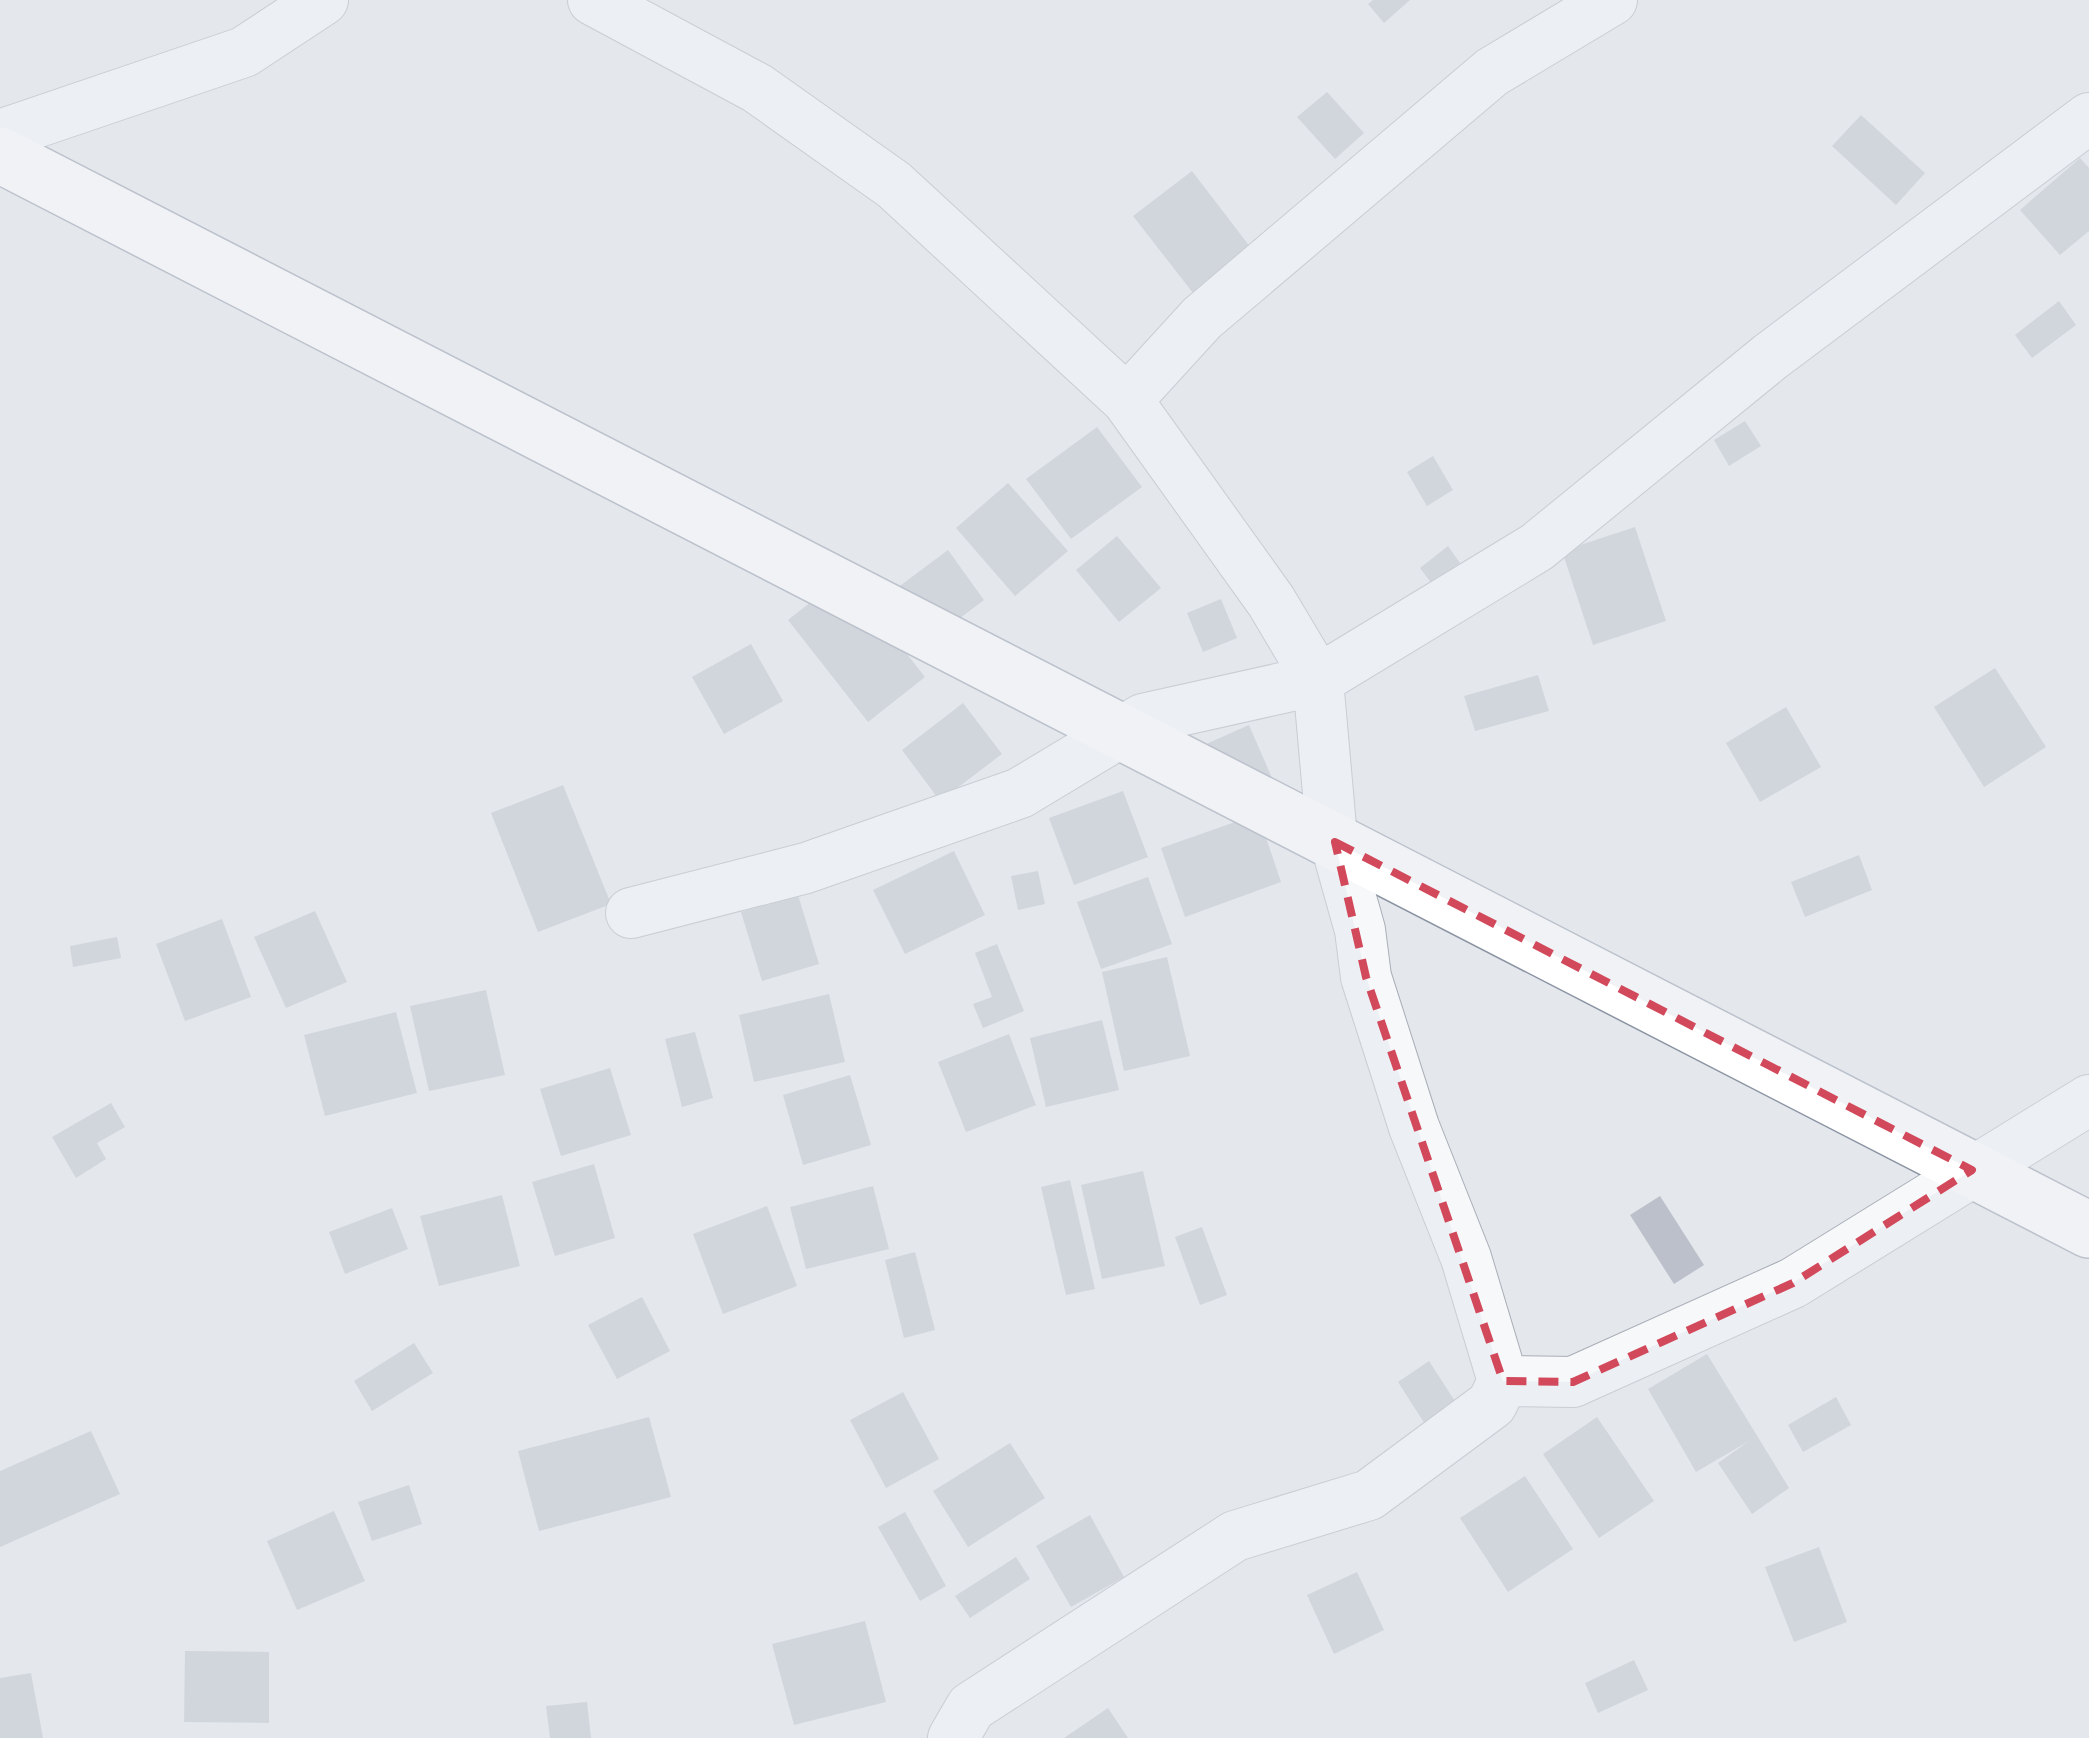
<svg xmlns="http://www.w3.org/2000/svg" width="2089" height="1738" font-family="'Golos Text',sans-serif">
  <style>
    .building { fill: #bbc0ca }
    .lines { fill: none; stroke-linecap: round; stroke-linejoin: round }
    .street-casing { stroke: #a9aeb7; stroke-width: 52 }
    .highway-casing { stroke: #8b94a3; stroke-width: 58 }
    .street { stroke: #f7f8fa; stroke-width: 50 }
    .highway { stroke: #fff; stroke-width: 55 }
    .marked { fill: none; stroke: #d1495b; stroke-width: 8; stroke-dasharray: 20 12; stroke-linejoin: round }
  </style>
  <rect width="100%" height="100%" fill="#e4e7ec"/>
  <path class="building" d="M1373,0H1410L1384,23L1368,4Z
    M1327,92L1364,133L1335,159L1297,117Z
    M1861,115L1925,173L1896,205L1832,146Z
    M2080,158L2089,168V231L2060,255L2020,210Z
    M1192,171L1251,248L1193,293L1133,216Z
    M2059,301L2076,325L2032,358L2015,335Z
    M1745,421L1761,446L1729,466L1714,440Z
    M1097,427L1142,487L1071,539L1026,479Z
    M1433,456L1453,490L1427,506L1407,472Z
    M1008,483L1068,551L1015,596L956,528Z
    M1635,527L1666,621L1593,645L1562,551Z
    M1117,536L1161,588L1119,622L1076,570Z
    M1448,546L1460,563L1432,584L1420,568Z
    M948,550L984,600L923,646L885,597Z
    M845,575L925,677L868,722L788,620Z
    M1221,599L1237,638L1203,652L1187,613Z
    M751,644L783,701L724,734L692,677Z
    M1995,668L2046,747L1984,787L1934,707Z
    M1538,675L1549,711L1475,731L1464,696Z
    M963,703L1002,754L940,801L902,750Z
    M1786,707L1821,767L1760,802L1726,743Z
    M1249,725L1275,785L1195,749Z
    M563,785L611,904L538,932L491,813Z
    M1123,791L1148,857L1074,885L1049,818Z
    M1258,814L1281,882L1185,917L1161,848Z
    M954,851L985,915L905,954L873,890Z
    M1859,855L1872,890L1805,917L1791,882Z
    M1038,871L1045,904L1018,910L1011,876Z
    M1148,877L1172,944L1101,969L1077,902Z
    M798,895L819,964L762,981L741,912Z
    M315,911L347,982L286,1008L254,937Z
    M222,919L251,997L185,1021L156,944Z
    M117,937L121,958L73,967L70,946Z
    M997,944L1024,1011L983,1028L973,1004L992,997L975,953Z
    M1167,957L1190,1056L1124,1071L1102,972Z
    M486,990L505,1075L429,1091L410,1006Z
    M829,994L845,1062L754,1082L739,1015Z
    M396,1012L417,1093L325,1116L304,1035Z
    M1102,1020L1119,1090L1046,1107L1030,1038Z
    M695,1032L713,1098L682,1107L665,1039Z
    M1009,1034L1036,1105L966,1132L938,1062Z
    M610,1068L631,1135L561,1156L540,1089Z
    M850,1075L871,1145L803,1165L783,1095Z
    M111,1103L125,1127L97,1143L106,1159L76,1178L52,1137Z
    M594,1164L615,1238L555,1256L532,1182Z
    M1143,1171L1165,1266L1102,1279L1081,1185Z
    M1070,1180L1095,1289L1066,1295L1041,1187Z
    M873,1186L889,1249L806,1269L790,1207Z
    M502,1195L520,1266L439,1286L420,1216Z
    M1660,1196L1704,1265L1674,1284L1630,1215Z
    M767,1206L797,1286L723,1314L693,1234Z
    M392,1208L408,1249L345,1274L329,1232Z
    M1202,1227L1227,1295L1200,1305L1175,1237Z
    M915,1252L935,1330L904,1338L885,1260Z
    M642,1297L670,1351L617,1379L588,1325Z
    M414,1343L433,1373L372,1411L354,1381Z
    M1707,1354L1789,1488L1752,1514L1718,1463L1749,1441L1696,1472L1648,1389Z
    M1429,1361L1462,1412L1430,1432L1398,1382Z
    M903,1392L939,1459L886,1488L850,1420Z
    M1836,1397L1851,1425L1803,1452L1788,1425Z
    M649,1417L671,1497L539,1531L518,1451Z
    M1597,1417L1654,1501L1599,1538L1543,1454Z
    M91,1431L120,1494L0,1547V1471Z
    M1010,1443L1045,1498L968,1547L933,1491Z
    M1525,1476L1573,1549L1508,1592L1460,1518Z
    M409,1485L422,1524L372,1541L358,1502Z
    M334,1511L365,1581L297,1610L267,1541Z
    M905,1512L946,1586L920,1601L878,1527Z
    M1090,1515L1124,1577L1071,1607L1036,1546Z
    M1819,1547L1847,1622L1794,1642L1765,1567Z
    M1016,1557L1030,1579L970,1618L955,1596Z
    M1357,1572L1384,1630L1334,1654L1307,1595Z
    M865,1621L886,1702L794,1725L772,1644Z
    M185,1651L269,1652V1723L184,1722Z
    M1634,1660L1648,1690L1598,1713L1585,1683Z
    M31,1673L43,1738H0V1678Z
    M587,1702L591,1738H550L546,1706Z
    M1108,1708L1128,1738H1064Z"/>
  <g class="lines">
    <g class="street-casing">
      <path id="street" d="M593,0L757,88L894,185L1127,400L1271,601L1318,680L1331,827L1360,930L1366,977L1414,1127L1466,1258L1503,1381L1492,1404L1369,1495L1235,1536L971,1707L953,1738
        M0,135L244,52L323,0
        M1127,400L1202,318L1492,72L1612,0
        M631,913L806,868L1020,793L1143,719L1318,680L1537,547L1770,357L2089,118
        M1503,1381L1573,1382L1793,1283L2089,1100"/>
    </g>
    <g class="highway-casing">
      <path id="highway" d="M0,155L2089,1230"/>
    </g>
    <use href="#street" class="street"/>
    <use href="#highway" class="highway"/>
  </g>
  <path d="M0 0H2089V1738H0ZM1335,842L1972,1170L1793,1283L1573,1382L1503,1381L1366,977Z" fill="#e4e7ec" fill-opacity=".55" fill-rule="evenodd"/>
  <path class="marked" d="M1335,842L1972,1170L1793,1283L1573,1382L1503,1381L1366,977Z"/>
</svg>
